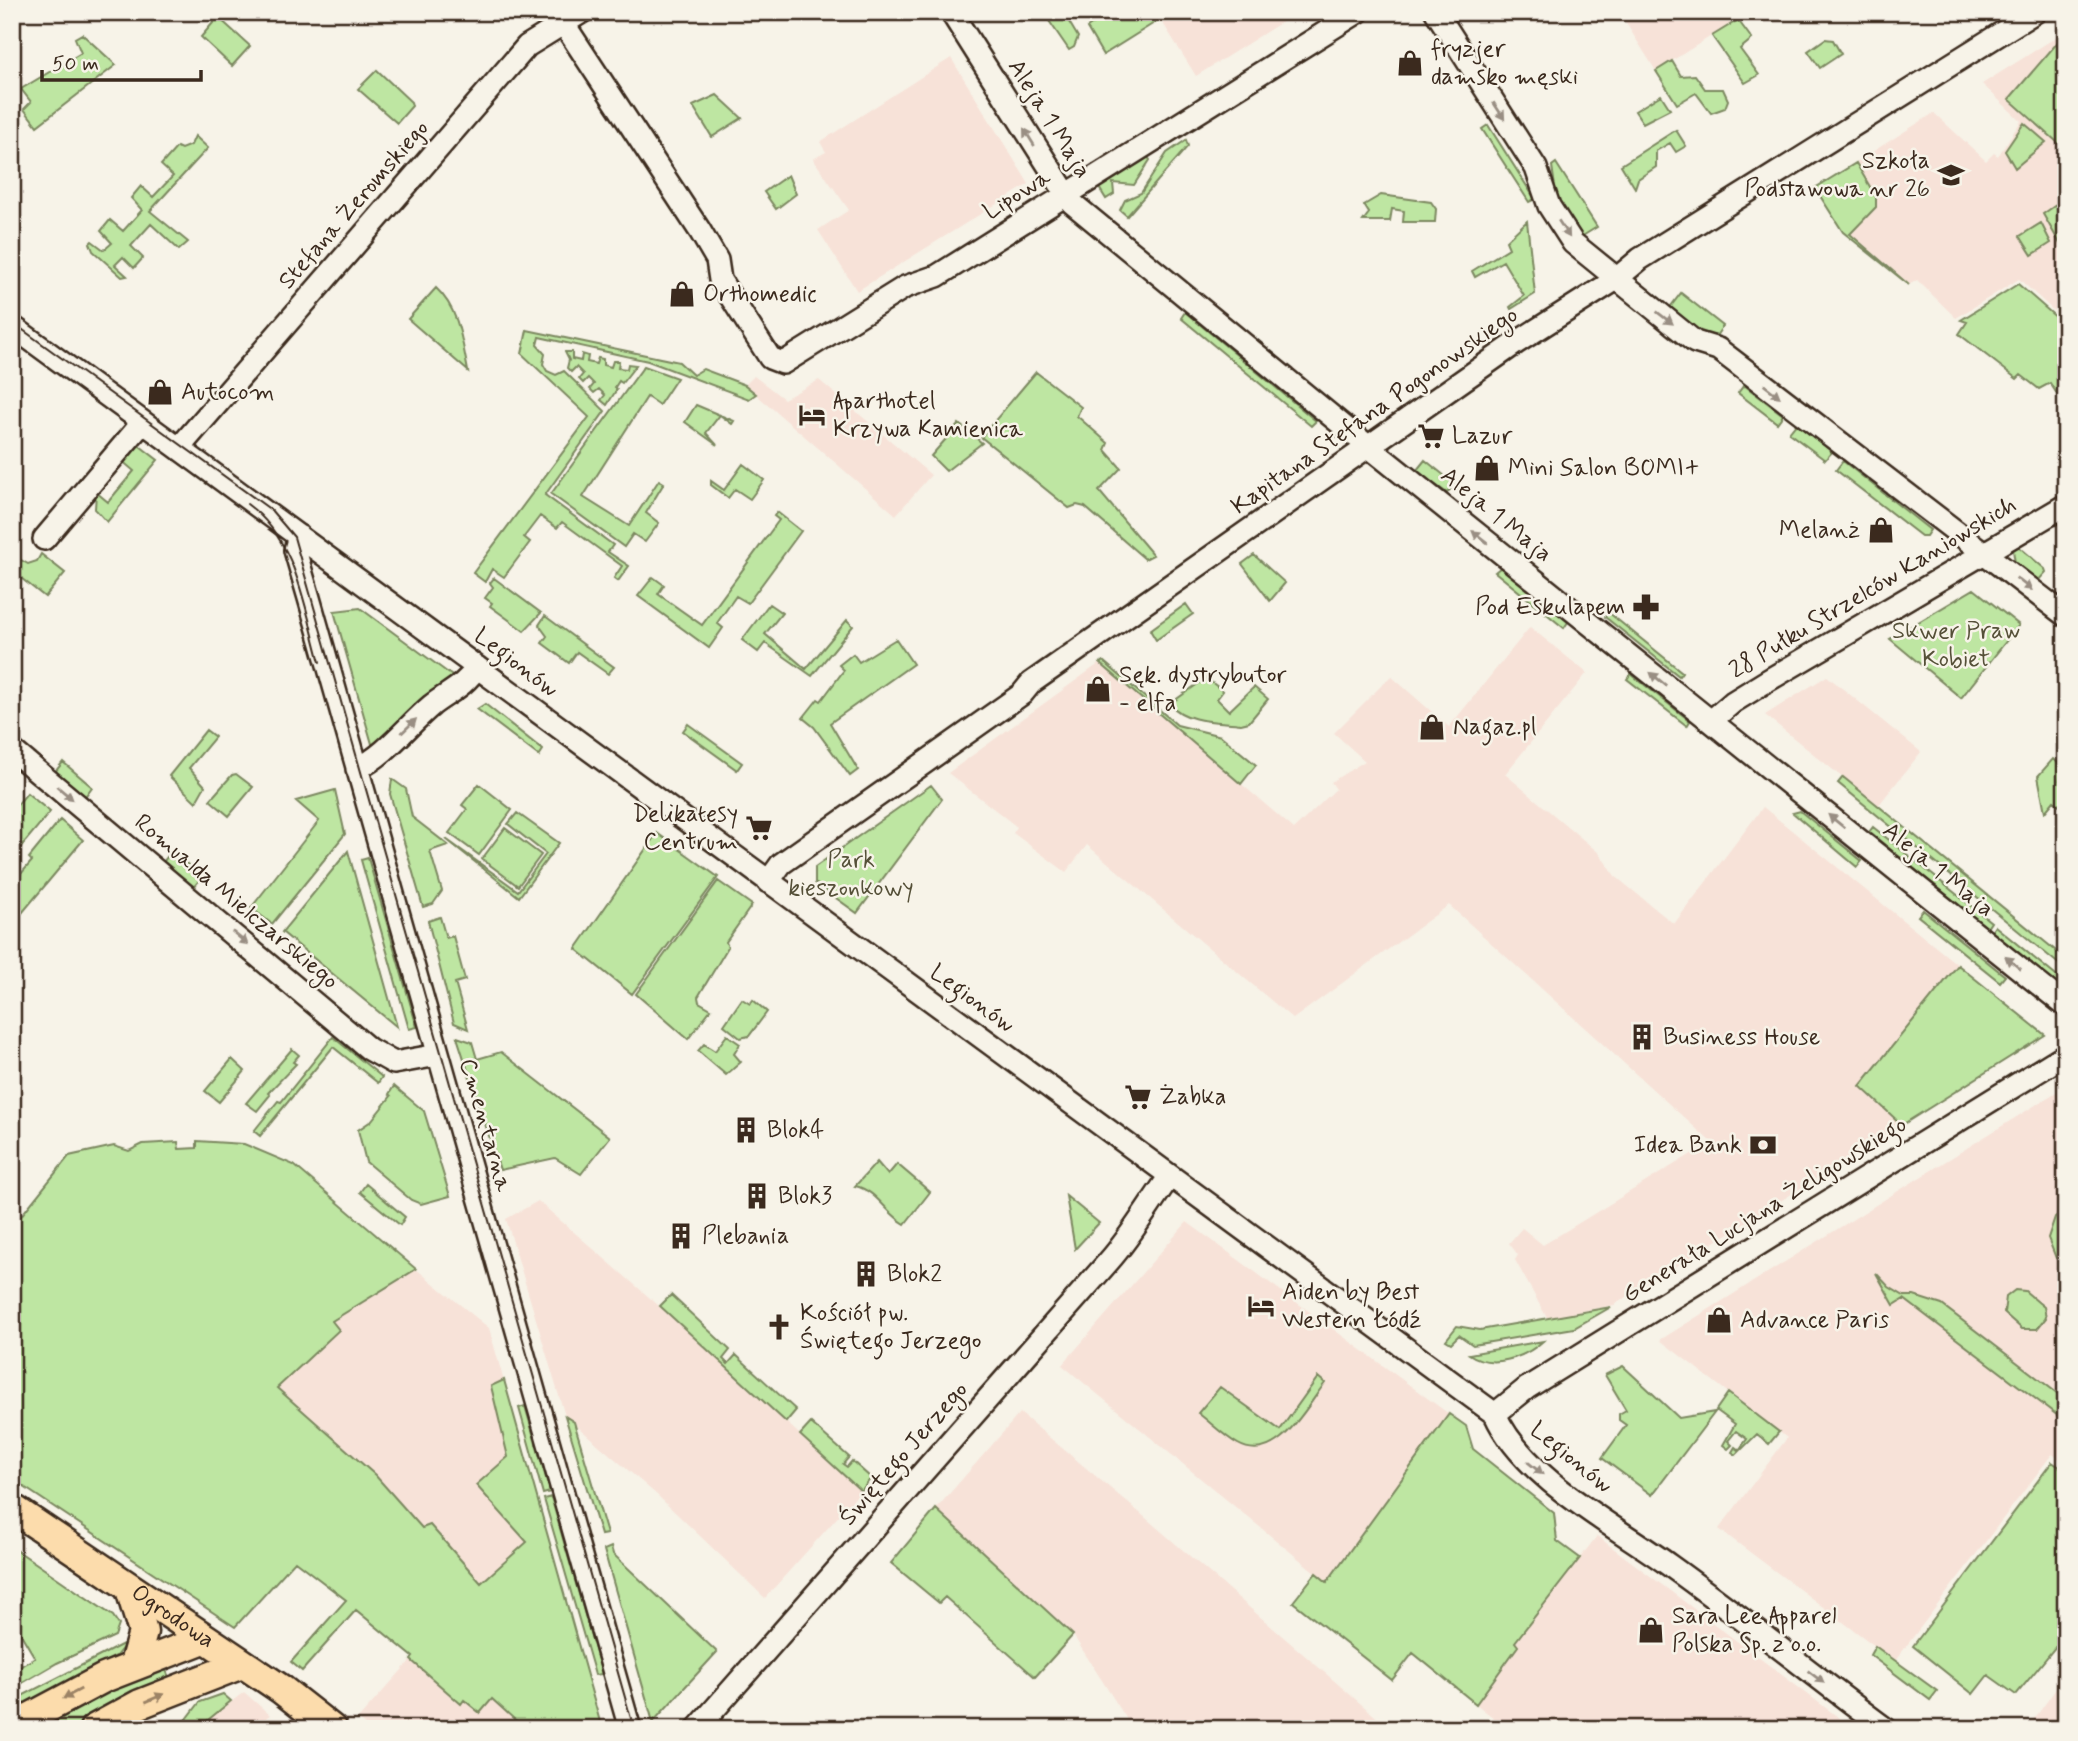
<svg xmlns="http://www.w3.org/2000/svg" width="2078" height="1741" font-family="Mynerve,sans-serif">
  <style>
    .built { fill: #f7e2d8 }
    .green { fill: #bee6a2; stroke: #7c8860; stroke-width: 2 }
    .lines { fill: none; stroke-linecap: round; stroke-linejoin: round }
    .minor-casing { stroke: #3b2a1e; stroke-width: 26 }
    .major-casing { stroke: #3b2a1e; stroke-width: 33 }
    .minor { stroke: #f7f3e8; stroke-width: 21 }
    .major { stroke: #fcdcac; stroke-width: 28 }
    .tram { stroke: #3b2a1e; stroke-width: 2 }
    .oneway { fill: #998e83 }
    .oneway2 { fill: #9c8365 }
    .labels { text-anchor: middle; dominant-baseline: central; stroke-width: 5; stroke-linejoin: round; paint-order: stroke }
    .poi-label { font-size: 24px; fill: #3b2a1e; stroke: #f7f3e8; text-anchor: start }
    .street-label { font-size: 24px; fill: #3b2a1e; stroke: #f7f3e8 }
    .park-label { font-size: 24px; fill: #555038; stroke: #f7f3e8 }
  </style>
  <rect width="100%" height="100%" fill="#f7f3e8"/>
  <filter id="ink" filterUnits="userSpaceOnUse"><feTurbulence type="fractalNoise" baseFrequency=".0143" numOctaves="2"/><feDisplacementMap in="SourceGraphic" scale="14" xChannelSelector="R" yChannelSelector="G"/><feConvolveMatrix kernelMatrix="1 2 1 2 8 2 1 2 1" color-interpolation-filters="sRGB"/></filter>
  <g filter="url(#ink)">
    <path class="built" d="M1156,12H1298L1196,76Z
      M1619,12H1749L1656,71Z
      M2066,31V322L2019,279L1956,318L1917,280L1909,285L1843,232L1815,188L1934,113L1986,161L1994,153L1998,156L2021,121L1982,84Z
      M951,58L1029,184L857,291L818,230L849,210L813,159L826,152L820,142Z
      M754,376L784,399L819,380L931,475L896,515L745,385Z
      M1530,627L1587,673L1505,774L1599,853L1615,876L1674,924L1763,807L1958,965L1860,1086L1902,1125L1614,1305L1547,1318L1515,1260L1518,1255L1509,1243L1522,1228L1543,1245L1711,1142L1449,905L1293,1019L1087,845L1066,872L1013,833L1017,827L948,773L1100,663L1294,829L1336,789L1331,782L1365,761L1334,733L1391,676L1449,727Z
      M1827,676L1921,752L1878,806L1765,715Z
      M2066,1086V1463L2052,1454L1895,1661L1719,1529L1787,1438L1660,1340Z
      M538,1201L673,1318L861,1491L765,1598L657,1495L565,1416L506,1219Z
      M1187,1222L1449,1414L1327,1582L1062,1365Z
      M416,1269L489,1328L573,1628L526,1643L375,1475L256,1369Z
      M1020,1413L1140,1513L1390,1729H1133L1073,1635L936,1509Z
      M1597,1536L1854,1729H1508L1476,1704L1518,1647L1514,1643Z
      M411,1660L460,1704L464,1700L492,1698L526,1727L369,1729L358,1719Z
      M2066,1675V1729H2027Z
      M244,1692L270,1715L251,1729H196Z"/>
    <path class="green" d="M1043,12H1063L1078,37L1074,47L1069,50Z
      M1126,12H1154L1159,20L1103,55L1087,28L1108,14L1120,16Z
      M218,17L250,46L232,66L201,37Z
      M1738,20L1752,39L1740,49L1759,75L1745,83L1712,36Z
      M82,34L116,65L37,126L24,109L31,102L21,89L81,53L75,38Z
      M1825,39L1833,40L1841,54L1820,68L1808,51Z
      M2058,42L2066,49V150L2009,99Z
      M1672,61L1681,76L1695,75L1705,89H1723L1728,100L1725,108L1711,113L1696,93L1677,104L1656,71Z
      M377,70L411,102L412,106L397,123L358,89Z
      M717,95L742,118L712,137L693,106Z
      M1661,95L1670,109L1643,123L1635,111Z
      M2024,123L2046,142L2015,168L2005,151Z
      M1488,125L1535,199L1529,202L1482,129Z
      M1676,130L1686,146L1676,152L1670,143L1656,151V167L1638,179L1635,188L1621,165Z
      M195,136L208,148L150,211L188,242L179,250L151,224L131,246L143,258L134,268L123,257L115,265L127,276L122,277L93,251L90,243L92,241L104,250L112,243L101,231L110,220L123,231L142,210L131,198L141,186L153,197L173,176L161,165L177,147L181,149L191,145Z
      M1186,140L1188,146L1127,216L1120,210L1125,200L1141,193L1167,153Z
      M1147,156L1150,160L1134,185L1113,183L1114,194L1106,199L1098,186Z
      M1556,163L1597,227L1581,237L1557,201L1552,166Z
      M1856,163L1876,197V207L1850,234L1909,285L1843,232L1815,188Z
      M788,175L796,194L776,209L764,192Z
      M1381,195L1431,202L1436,209L1435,222H1403L1404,211L1392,209L1390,221H1363L1369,213L1364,205Z
      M2066,198V247L2063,249L2043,214Z
      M1527,221L1535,294L1511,309L1510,307L1524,296L1503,261L1475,277L1472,271L1509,248L1506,241Z
      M2041,223L2051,243L2032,255L2020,236Z
      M2018,284L2066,326V393L2059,397L2050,383L2039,389L2021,375L2017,379L1959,334L1967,322L1961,320Z
      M436,288C459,309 462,341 468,371L408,319Z
      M1681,293L1723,326L1716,336L1699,333L1668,310Z
      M1185,312L1316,421L1311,426L1181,318Z
      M527,330L679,362L693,375L703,369L745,385L756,394L749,399L648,361L539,337L537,345L545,354L543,364L547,371L556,375L564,371L605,411L545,495L613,545L608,552L629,566L618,581L614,578L622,566L562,522L557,528L540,516L524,537L530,542L504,577L492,569L485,582L473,573L589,417L522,354Z
      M565,352H572V359L581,361L582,354L588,356L587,362L596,364L598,358L603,359V365L611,367L613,361H619L618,368L627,369L628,364L636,365L622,383L619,381L615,387L617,389L607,405L601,400L605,395L599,389L594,393L590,389L594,384L588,378L583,383L579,379L583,374L576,367L571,372L567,368L569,360Z
      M644,366L677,378L659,405L647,397L583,497L629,526L659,480L664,483L646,513L659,523L645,542L633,534L624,547L551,494Z
      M1036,372L1081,407L1077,416L1108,443L1105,450L1121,468L1099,491L1153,555L1145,559L1085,507L1077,505L1069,508L981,437Z
      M1744,385L1783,415L1777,423L1738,393Z
      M696,405L734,421L732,424L720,415L706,433L717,445L685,422Z
      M1797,423L1832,452L1825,460L1789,433Z
      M959,424L982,443L946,471L931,456Z
      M136,443L158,460L107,522L95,509L96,492L108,502L134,471L121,460Z
      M1425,460L1455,484L1447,493L1416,471Z
      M1843,461L1930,530L1926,536H1921L1836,470Z
      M743,464L764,480L750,499L735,489L728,498L711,485V481L724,490Z
      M777,512L801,531L748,603L736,596L717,623L723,628L709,648L638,596L653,577L664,585L658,594L702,625L779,520L774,516Z
      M2017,545L2045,569L2046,572L2038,581L2015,563L2013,550Z
      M41,554L65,573L45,597L12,571V555L28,564L37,561Z
      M1254,555L1285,583L1270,601L1242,564Z
      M1501,567L1568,622L1564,628L1495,572Z
      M494,578L541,613L524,631L490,606L492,603L485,598L493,587L490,583Z
      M1974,589L2019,625L1961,698L1890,639Z
      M769,604L782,613L765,634L806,669L847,620L853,626L812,676L765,643L758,652L742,640Z
      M1186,604L1193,614L1156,640L1150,630Z
      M360,608L455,678L374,751L334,611Z
      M1608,612L1682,672L1679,676L1605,617Z
      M545,616L614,667L608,674L577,652L569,663L542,643L547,636L539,625Z
      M896,639L913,664L830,723L858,770L850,776L814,727L803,718L818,699L821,701L844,670L839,665L853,654L859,662Z
      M1103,661L1177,725L1221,736L1256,765L1241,784L1100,663Z
      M1631,674L1690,721L1687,726L1627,679Z
      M1206,678L1223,691L1217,699L1229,711L1254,687L1268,699L1249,722L1241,724C1219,721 1186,723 1171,705L1174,701Z
      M485,704L543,750L539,756L477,709Z
      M688,724L742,763L737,770L683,731Z
      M206,730L215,737L189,768L205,786L196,802L169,776Z
      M2053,759L2066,769L2060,780L2066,785V810L2054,801L2045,812L2038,776Z
      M63,762L92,787L84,798L54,773Z
      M236,774L253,787L229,816L210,800L232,775Z
      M1843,777L2066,959V970L1838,783Z
      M392,779L406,789L412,817L448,845L430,851L442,891L433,904L423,907L390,794Z
      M479,784L512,810L479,855L449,833L467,809L462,805Z
      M931,785L942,799L857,913L815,883V867Z
      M335,790L345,834L272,924L251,908L319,821L296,801Z
      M27,793L50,812L19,849L16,846L12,849V811Z
      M1800,811L1862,861L1857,867L1793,813Z
      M517,813L559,843L519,897L446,839L518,891L546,854L508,824Z
      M60,820L83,840L12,925V877L16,873L20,875L32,861L29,858Z
      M1873,827L1991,922L1987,928L1869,832Z
      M505,828L541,855L518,886L482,859Z
      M657,833L718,877L632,994L576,949Z
      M172,851L202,877L193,888L164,866L163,862Z
      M348,851L397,1027L282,932Z
      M368,858L417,1027L409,1029L361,860Z
      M718,881L752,905L726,942L728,947L698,997L699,1002L711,1009L688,1039L636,994Z
      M1923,910L2005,976L2000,982L1918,916Z
      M440,917L446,938L453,936L465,980L455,983L468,1029L454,1023L428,921Z
      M1995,926L2066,984L2062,990L1991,932Z
      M1958,965L2045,1035L1902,1125L1860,1086Z
      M742,999L750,1004L753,1000L767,1012L749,1036L740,1038L724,1025Z
      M727,1035L740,1044L734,1054L741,1062L726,1075L698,1051L704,1044L715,1051Z
      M333,1037L382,1077L378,1083L333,1047L260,1136L254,1131L278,1101L281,1102Z
      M457,1037L472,1042L477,1059L501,1052L610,1137L581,1174L555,1158L500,1170Z
      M292,1049L299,1055L293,1062L296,1064L268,1093L270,1095L257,1111L246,1103Z
      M232,1059L245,1071L219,1102L205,1091Z
      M394,1086L424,1111L450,1196L421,1204L411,1200L366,1162L358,1130L371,1121L391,1096L389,1094Z
      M197,1141L244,1144L294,1165L416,1269L332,1321L339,1330L277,1388L375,1475L422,1528L430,1525L481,1583L527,1542L476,1485L508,1457L491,1386L504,1380L602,1729H525L492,1699L480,1713L464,1700L461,1704L411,1660L413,1657L356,1610L302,1671L291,1662L346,1600L295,1561L235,1627L12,1479V1227L69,1156L114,1146L129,1151L143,1144L178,1142L179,1149L197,1148Z
      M877,1162L888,1175L897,1164L930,1192L905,1224C886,1213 876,1190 855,1186Z
      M366,1184L405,1217L400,1225L360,1192Z
      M1066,1196L1099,1223L1075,1249Z
      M2066,1208V1265L2056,1258L2048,1238L2055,1217Z
      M1876,1273L1889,1287L1904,1296H1914L1942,1305L2066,1400V1422L1904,1299L1894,1305Z
      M2015,1290L2025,1291L2044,1307L2046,1318L2037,1329H2022L2004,1313L2006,1297Z
      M671,1295L730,1350L723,1359L728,1364L736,1355L796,1410L786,1422L660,1306Z
      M1611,1307L1574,1328L1473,1345L1459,1335L1451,1343L1446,1340L1457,1326L1480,1330Z
      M1543,1341C1526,1357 1492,1370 1469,1354Z
      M1623,1366L1679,1418L1715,1412L1652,1495L1602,1458L1626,1425L1619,1420V1414L1626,1410L1605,1375Z
      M1318,1377L1325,1383C1306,1407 1277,1466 1238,1444C1224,1436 1211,1423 1198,1413L1220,1387L1280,1430Z
      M1728,1393L1779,1432L1769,1444L1757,1434L1736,1455L1732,1452L1735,1447L1739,1450L1747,1439L1736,1431L1728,1441L1732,1445L1728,1449L1723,1445L1735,1424L1716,1410Z
      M525,1406L550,1492L543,1494L519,1408Z
      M1449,1414L1466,1426L1473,1449L1554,1513L1557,1541L1580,1558L1515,1642L1518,1646L1476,1704L1413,1653L1392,1680L1293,1602L1316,1573L1327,1582Z
      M565,1416L574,1422L607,1534L601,1535Z
      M811,1423L849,1457L843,1464L847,1467L852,1461L871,1478L861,1491L800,1435Z
      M2052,1462L2066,1471V1634L2016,1695L1988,1675L1973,1694L1913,1646Z
      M551,1497L602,1674L595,1675L544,1499Z
      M936,1509L1073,1635L1035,1677L945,1597L939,1603L891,1563Z
      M12,1547L113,1616L119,1625L115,1636L57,1663L12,1689V1671L35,1658L12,1619Z
      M611,1547L613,1554L717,1652L653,1722L604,1550Z
      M127,1642L116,1656L12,1712V1701Z
      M1875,1646L1937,1691L1930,1700L1870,1655Z
      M164,1665L170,1680L105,1709L70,1729H33L76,1705Z
      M223,1694L231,1701L197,1729H168L187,1719L200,1702Z"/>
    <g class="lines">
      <g class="minor-casing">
        <path id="minor" d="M556,12L700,231L717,260L720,280L770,358L783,363L905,287L937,276L1358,12
          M951,12L1072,203L1369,447L2066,1006
          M1436,12L1536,168L1549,206L1573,243L1695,342L1718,349L2066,616
          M12,326L1495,1414C1523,1478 1614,1525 1669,1565C1743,1618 1813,1675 1886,1729
          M179,448L527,46L582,12
          M299,536L295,550L309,598L630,1729
          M44,539L143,422
          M1711,721L1733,702L1767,681L2066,505
          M12,750L369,1049L394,1063L438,1055
          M357,769C387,754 406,727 432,705C449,692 465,686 477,667
          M768,882L781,864L1022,694L1031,683L1516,343L1615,280L1640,259L2035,12
          M1495,1414L1527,1388L2066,1054
          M697,1729L1109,1261C1132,1235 1149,1205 1170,1176"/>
      </g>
      <g class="major-casing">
        <g id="major">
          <path id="s1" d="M12,1508L281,1689L332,1729"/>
          <path d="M130,1589L143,1632L134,1664"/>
          <path d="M12,1727L104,1678L204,1639"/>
          <path d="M94,1729L140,1704L242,1664"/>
        </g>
      </g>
      <use href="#minor" class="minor"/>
      <use href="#major" class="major"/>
      <path class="tram" d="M12,322L271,510L294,537L634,1729
        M247,504C297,540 304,606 320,662"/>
    </g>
    <defs><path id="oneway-solid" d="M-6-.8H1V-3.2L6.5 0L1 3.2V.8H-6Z" transform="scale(1.75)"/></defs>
    <g class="oneway">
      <use href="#oneway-solid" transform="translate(1499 111) rotate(57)"/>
      <use href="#oneway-solid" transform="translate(1029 137) rotate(-122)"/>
      <use href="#oneway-solid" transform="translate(1564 229) rotate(57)"/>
      <use href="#oneway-solid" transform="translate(1665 318) rotate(37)"/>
      <use href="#oneway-solid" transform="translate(1772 391) rotate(38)"/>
      <use href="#oneway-solid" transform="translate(1480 537) rotate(-142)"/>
      <use href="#oneway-solid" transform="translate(2024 584) rotate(38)"/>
      <use href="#oneway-solid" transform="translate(1658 679) rotate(-141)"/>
      <use href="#oneway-solid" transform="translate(409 726) rotate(-44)"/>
      <use href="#oneway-solid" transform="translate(65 793) rotate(40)"/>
      <use href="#oneway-solid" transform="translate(1836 821) rotate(-141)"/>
      <use href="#oneway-solid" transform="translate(240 938) rotate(40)"/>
      <use href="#oneway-solid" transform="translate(2013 963) rotate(-141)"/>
      <use href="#oneway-solid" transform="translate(1535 1468) rotate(39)"/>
      <use href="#oneway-solid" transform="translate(1816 1677) rotate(37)"/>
    </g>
    <g class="oneway2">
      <use href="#oneway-solid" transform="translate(72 1694) rotate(152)"/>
      <use href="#oneway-solid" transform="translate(155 1698) rotate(-23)"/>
    </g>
  </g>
  <defs>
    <g id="shop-bare" transform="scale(2.1)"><path d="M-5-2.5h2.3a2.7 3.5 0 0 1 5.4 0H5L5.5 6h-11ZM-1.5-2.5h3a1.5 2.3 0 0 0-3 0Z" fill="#3b2a1e" stroke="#f7f3e8" stroke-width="2.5" paint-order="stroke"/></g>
    <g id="school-bare" transform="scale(2.1)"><path d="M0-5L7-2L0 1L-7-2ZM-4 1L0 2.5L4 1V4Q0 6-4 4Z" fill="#3b2a1e" stroke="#f7f3e8" stroke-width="2.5" paint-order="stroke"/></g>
    <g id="hotel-bare" transform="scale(2.1)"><path d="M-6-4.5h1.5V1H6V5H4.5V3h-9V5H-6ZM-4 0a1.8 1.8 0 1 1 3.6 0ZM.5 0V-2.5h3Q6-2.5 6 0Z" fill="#3b2a1e" stroke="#f7f3e8" stroke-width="2.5" paint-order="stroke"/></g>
    <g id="supermarket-bare" transform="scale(2.1)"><path d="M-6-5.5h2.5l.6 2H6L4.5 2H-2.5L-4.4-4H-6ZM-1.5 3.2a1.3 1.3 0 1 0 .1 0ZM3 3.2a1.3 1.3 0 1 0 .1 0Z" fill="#3b2a1e" stroke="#f7f3e8" stroke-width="2.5" paint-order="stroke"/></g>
    <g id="pharmacy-bare" transform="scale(2.1)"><path d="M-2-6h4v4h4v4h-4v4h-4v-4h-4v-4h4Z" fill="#3b2a1e" stroke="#f7f3e8" stroke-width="2.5" paint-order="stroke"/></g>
    <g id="building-bare" transform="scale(2.1)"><path d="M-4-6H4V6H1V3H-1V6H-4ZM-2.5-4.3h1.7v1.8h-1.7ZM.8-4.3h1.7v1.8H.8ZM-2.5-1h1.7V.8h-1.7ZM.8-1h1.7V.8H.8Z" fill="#3b2a1e" stroke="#f7f3e8" stroke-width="2.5" paint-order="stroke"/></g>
    <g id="bank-bare" transform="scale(2.1)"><path d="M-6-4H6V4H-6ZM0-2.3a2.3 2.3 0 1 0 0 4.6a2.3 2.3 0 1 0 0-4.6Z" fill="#3b2a1e" stroke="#f7f3e8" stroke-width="2.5" paint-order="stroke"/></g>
    <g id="church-bare" transform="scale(2.1)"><path d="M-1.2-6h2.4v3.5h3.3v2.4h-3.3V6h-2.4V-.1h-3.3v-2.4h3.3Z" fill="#3b2a1e" stroke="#f7f3e8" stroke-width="2.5" paint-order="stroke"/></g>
  </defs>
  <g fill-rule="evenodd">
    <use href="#shop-bare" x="1410" y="63"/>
    <use href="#school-bare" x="1951" y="175"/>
    <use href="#shop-bare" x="682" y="294"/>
    <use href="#shop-bare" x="160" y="392"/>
    <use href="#hotel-bare" x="812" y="415"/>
    <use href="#supermarket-bare" x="1431" y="436"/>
    <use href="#shop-bare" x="1487" y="468"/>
    <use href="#shop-bare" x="1881" y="530"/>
    <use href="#pharmacy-bare" x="1646" y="607"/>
    <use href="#shop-bare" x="1098" y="689"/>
    <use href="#shop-bare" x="1432" y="727"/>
    <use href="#supermarket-bare" x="759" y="828"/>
    <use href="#building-bare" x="1642" y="1037"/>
    <use href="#supermarket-bare" x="1138" y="1097"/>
    <use href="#building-bare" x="746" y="1130"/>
    <use href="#bank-bare" x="1763" y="1145"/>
    <use href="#building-bare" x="757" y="1196"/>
    <use href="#building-bare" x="681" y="1236"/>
    <use href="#building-bare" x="866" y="1274"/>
    <use href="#hotel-bare" x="1261" y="1306"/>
    <use href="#shop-bare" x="1719" y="1320"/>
    <use href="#church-bare" x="779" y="1327"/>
    <use href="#shop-bare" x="1651" y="1630"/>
  </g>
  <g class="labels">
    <g class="poi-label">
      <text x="1431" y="49">fryzjer<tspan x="1431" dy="28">damsko męski</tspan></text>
      <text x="1930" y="161" text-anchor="end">Szkoła<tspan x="1930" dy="28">Podstawowa nr 26</tspan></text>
      <text x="703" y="294">Orthomedic</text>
      <text x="181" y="392">Autocom</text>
      <text x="833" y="401">Aparthotel<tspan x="833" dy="28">Krzywa Kamienica</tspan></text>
      <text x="1452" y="436">Lazur</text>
      <text x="1508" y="468">Mini Salon BOMI+</text>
      <text x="1860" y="530" text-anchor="end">Melanż</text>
      <text x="1625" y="607" text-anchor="end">Pod Eskulapem</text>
      <text x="1119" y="675">Sęk. dystrybutor<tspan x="1119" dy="28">- elfa</tspan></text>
      <text x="1453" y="727">Nagaz.pl</text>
      <text x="738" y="814" text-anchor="end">Delikatesy<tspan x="738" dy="28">Centrum</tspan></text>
      <text x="1663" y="1037">Business House</text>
      <text x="1159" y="1097">Żabka</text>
      <text x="767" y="1130">Blok4</text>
      <text x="1742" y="1145" text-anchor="end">Idea Bank</text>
      <text x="778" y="1196">Blok3</text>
      <text x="702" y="1236">Plebania</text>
      <text x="887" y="1274">Blok2</text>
      <text x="1282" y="1292">Aiden by Best<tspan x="1282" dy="28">Western Łódź</tspan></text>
      <text x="800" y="1313">Kościół pw.<tspan x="800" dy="28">Świętego Jerzego</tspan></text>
      <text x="1740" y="1320">Advance Paris</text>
      <text x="1672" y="1616">Sara Lee Apparel<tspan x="1672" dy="28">Polska Sp. z o.o.</tspan></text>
    </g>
    <g class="street-label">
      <text transform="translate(1049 119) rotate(58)">Aleja 1 Maja</text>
      <text transform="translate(1017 195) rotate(-32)">Lipowa</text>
      <text transform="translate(354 205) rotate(-49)">Stefana Żeromskiego</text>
      <text transform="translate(1375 411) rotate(-35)">Kapitana Stefana Pogonowskiego</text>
      <text transform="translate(1496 515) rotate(39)">Aleja 1 Maja</text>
      <text transform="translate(1873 588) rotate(-31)">28 Pułku Strzelców Kaniowskich</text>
      <text transform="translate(516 663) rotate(37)">Legionów</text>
      <text transform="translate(1938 870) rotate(39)">Aleja 1 Maja</text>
      <text transform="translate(236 902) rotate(40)">Romualda Mielczarskiego</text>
      <text transform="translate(972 999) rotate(36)">Legionów</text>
      <text transform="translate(485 1125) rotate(74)">Cmentarna</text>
      <text transform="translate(1765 1210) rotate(-32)">Generała Lucjana Żeligowskiego</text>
      <text transform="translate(904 1454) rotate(-49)">Świętego Jerzego</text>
      <text transform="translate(1571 1458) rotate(39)">Legionów</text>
      <text stroke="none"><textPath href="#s1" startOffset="194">Ogrodowa</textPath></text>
    </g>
    <g class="park-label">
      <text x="1956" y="631">Skwer Praw<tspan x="1956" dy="28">Kobiet</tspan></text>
      <text x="851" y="860">Park<tspan x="851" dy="28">kieszonkowy</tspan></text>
    </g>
  </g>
  <rect width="2078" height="1741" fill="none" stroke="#f7f3e8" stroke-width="42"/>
  <rect x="21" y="21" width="2036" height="1699" fill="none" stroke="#3b2a1e" stroke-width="2.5" filter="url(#ink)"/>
  <path d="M42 70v10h159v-10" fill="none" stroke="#3b2a1e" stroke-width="3.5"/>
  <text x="52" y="70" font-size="21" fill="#3b2a1e" stroke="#f7f3e8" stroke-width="5" paint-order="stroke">50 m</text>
</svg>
